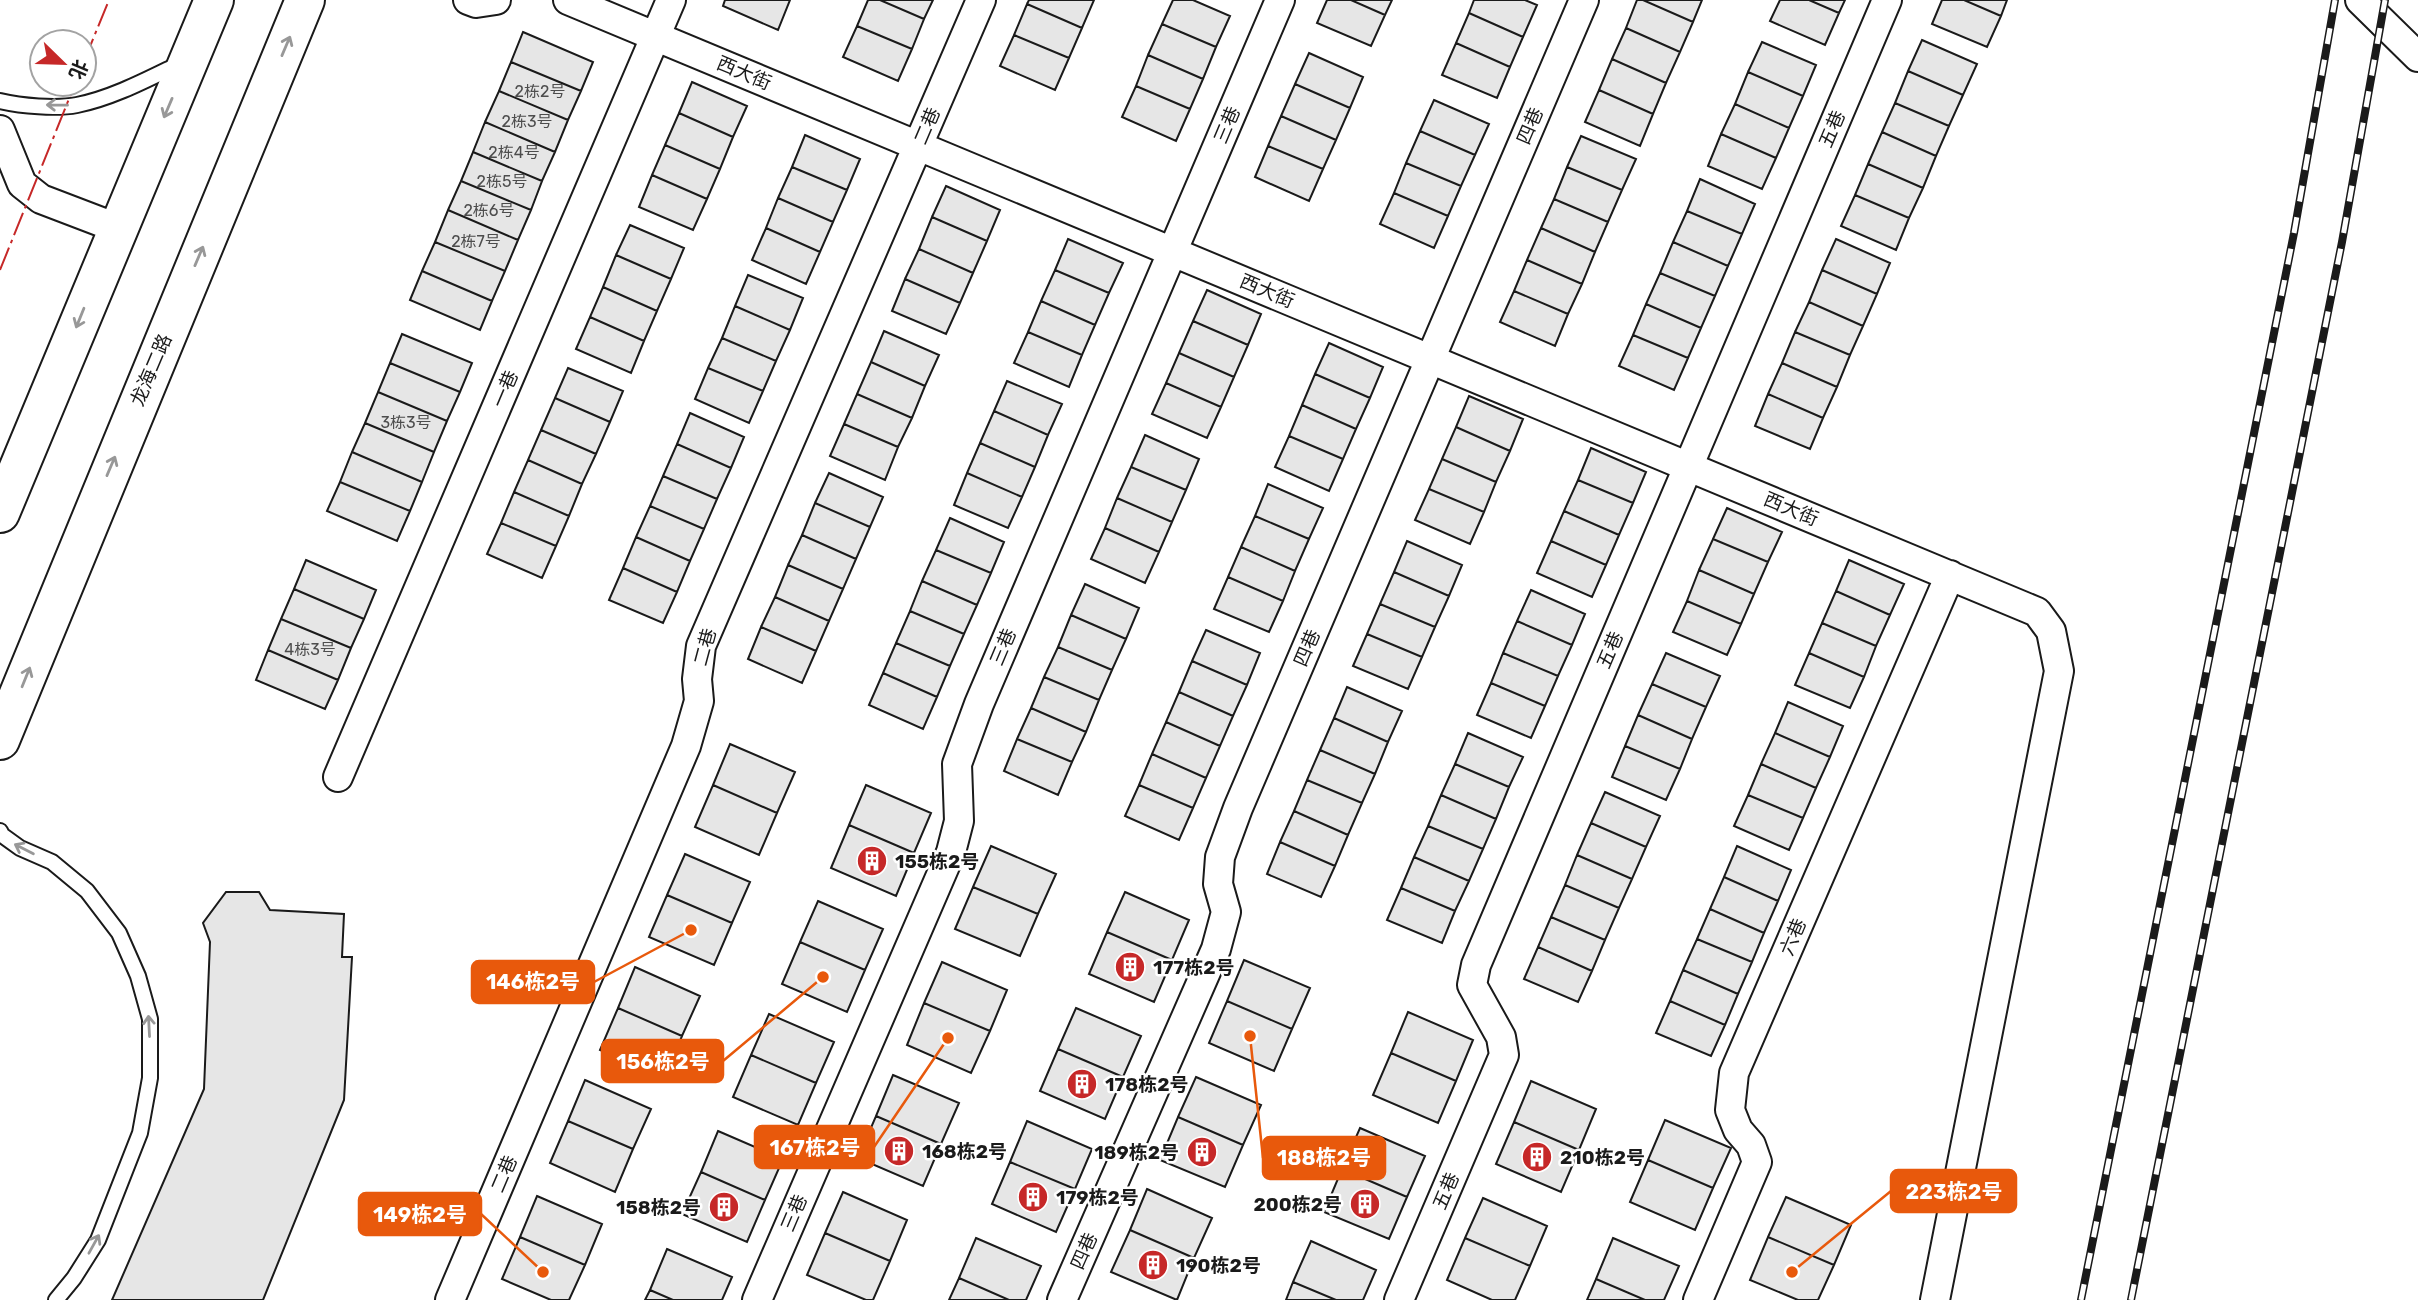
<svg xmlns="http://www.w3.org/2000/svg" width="2418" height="1300" font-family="Rubik,'Noto Sans SC',sans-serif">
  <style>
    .building { fill: #e6e6e6; stroke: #1a1a1a; stroke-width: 2 }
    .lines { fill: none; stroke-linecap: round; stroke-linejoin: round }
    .service-casing { stroke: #1a1a1a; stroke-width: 18 }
    .minor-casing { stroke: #1a1a1a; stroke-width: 32 }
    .secondary-casing { stroke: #1a1a1a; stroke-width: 42 }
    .service { stroke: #fff; stroke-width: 14 }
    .minor { stroke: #fff; stroke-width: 28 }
    .secondary { stroke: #fff; stroke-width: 38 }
    .rail-casing { stroke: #1a1a1a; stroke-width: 8 }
    .rail { stroke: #fff; stroke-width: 5; stroke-dasharray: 16; stroke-linecap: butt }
    .power { stroke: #c62828; stroke-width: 2; stroke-dasharray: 24 5 3.5 5; stroke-linecap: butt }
    .oneway { stroke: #989898 }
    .labels { text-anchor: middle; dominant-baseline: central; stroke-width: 5; stroke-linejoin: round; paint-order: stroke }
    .number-label { font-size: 16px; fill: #4d4d4d }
    .street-label { font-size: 19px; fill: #1a1a1a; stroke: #fff }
    .poi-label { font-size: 19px; font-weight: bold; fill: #1a1a1a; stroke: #fff; text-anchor: start }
    .leader { fill: none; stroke: #e8590c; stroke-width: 2.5 }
    .callout-dot { fill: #e8590c; stroke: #fff; stroke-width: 2.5 }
    .callout { fill: #e8590c; stroke: #e8590c; stroke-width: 2.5 }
    .callout-label { font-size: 21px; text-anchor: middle; font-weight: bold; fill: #fff }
  </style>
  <rect width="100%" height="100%" fill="#fff"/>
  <path class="building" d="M725,0H790L778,30L723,6Z
    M868,0H880L924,19L912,49L857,26Z
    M880,0H933L924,19Z
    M1029,0H1094L1082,28L1027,4Z
    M1173,0H1193L1230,16L1216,47L1162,24Z
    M1327,0H1351L1385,15L1371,46L1317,23Z
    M1351,0H1392L1385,15Z
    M1474,0H1525L1537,5L1523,37L1469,13Z
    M1637,0H1643L1693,22L1680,52L1626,28Z
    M1643,0H1702L1693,22Z
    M1780,0H1809L1839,13L1825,45L1770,21Z
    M1809,0H1845L1839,13Z
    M1942,0H1964L2001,16L1987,47L1932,24Z
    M1964,0H2007L2001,16Z
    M1027,4L1082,28L1069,58L1014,35Z
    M1469,13L1523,37L1510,67L1456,43Z
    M1162,24L1216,47L1203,79L1148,55Z
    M857,26L912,49L898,81L843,57Z
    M1626,28L1680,52L1666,83L1612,59Z
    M523,32L593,62L581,91L511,62Z
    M1014,35L1069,58L1055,90L1000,66Z
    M1922,40L1977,64L1963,95L1908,71Z
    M1762,42L1816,65L1803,96L1748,72Z
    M1456,43L1510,67L1497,98L1442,75Z
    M1309,53L1363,77L1350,108L1295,84Z
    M1148,55L1203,79L1190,109L1136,86Z
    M1612,59L1666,83L1653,114L1599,90Z
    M511,62L581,91L568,120L499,91Z
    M1908,71L1963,95L1949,126L1895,103Z
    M1748,72L1803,96L1789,128L1735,104Z
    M692,82L747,106L733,137L679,113Z
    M1295,84L1350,108L1336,140L1281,116Z
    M1136,86L1190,109L1176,141L1122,117Z
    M1599,90L1653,114L1640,146L1585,122Z
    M499,91L568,120L555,152L485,122Z
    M1434,100L1489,124L1475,155L1420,131Z
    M1895,103L1949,126L1936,156L1882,132Z
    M1735,104L1789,128L1776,158L1721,134Z
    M679,113L733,137L720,169L665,145Z
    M1281,116L1336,140L1323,169L1268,146Z
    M485,122L555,152L542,181L473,152Z
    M1420,131L1475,155L1461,186L1406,163Z
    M1882,132L1936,156L1923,188L1868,164Z
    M1721,134L1776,158L1762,189L1708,166Z
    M805,135L860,159L847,190L792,167Z
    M1581,136L1636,159L1622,190L1567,167Z
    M665,145L720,169L707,199L652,175Z
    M1268,146L1323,169L1309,201L1255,177Z
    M473,152L542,181L531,210L461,181Z
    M1406,163L1461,186L1448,216L1394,193Z
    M1868,164L1923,188L1909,218L1855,195Z
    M792,167L847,190L833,222L778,198Z
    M1567,167L1622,190L1608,222L1554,199Z
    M652,175L707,199L693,230L639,207Z
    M1700,179L1755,204L1742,234L1687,211Z
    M461,181L531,210L518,240L448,210Z
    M946,186L1000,210L987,241L932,217Z
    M1394,193L1448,216L1434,248L1380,224Z
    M1855,195L1909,218L1896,250L1841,226Z
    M778,198L833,222L820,252L766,228Z
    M1554,199L1608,222L1595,252L1541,228Z
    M448,210L518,240L505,271L435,242Z
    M1687,211L1742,234L1728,266L1673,242Z
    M932,217L987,241L973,273L919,249Z
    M630,225L684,248L671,279L616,255Z
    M766,228L820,252L806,284L752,260Z
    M1541,228L1595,252L1582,284L1527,260Z
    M1068,239L1123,263L1109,293L1055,270Z
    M1836,239L1890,263L1877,294L1822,270Z
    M435,242L505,271L492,301L422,271Z
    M1673,242L1728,266L1715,296L1660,273Z
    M919,249L973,273L960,303L905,279Z
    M616,255L671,279L657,311L603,287Z
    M1527,260L1582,284L1568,314L1514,291Z
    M1055,270L1109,293L1095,325L1041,301Z
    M1822,270L1877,294L1863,326L1809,302Z
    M422,271L492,301L480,330L410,300Z
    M1660,273L1715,296L1701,328L1646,304Z
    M748,275L803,298L790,330L735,306Z
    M905,279L960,303L946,334L892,311Z
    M603,287L657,311L644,341L590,317Z
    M1207,290L1261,314L1248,345L1193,321Z
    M1514,291L1568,314L1555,346L1500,322Z
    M1041,301L1095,325L1082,355L1028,332Z
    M1809,302L1863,326L1850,355L1795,332Z
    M1646,304L1701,328L1688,358L1633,335Z
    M735,306L790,330L776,361L722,338Z
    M590,317L644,341L631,373L576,349Z
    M1193,321L1248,345L1234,377L1179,353Z
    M884,331L939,355L925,386L871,362Z
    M1028,332L1082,355L1069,387L1014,363Z
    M1795,332L1850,355L1837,387L1782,363Z
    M402,334L472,363L460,392L390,363Z
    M1633,335L1688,358L1674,390L1619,366Z
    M722,338L776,361L763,391L708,368Z
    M1329,343L1383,367L1370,398L1315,374Z
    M1179,353L1234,377L1221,407L1166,383Z
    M871,362L925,386L912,418L857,394Z
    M390,363L460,392L447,421L378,392Z
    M1782,363L1837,387L1823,418L1768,394Z
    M568,368L623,391L610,422L555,398Z
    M708,368L763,391L749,423L695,399Z
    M1315,374L1370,398L1356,429L1302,405Z
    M1007,381L1062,404L1048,435L994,411Z
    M1166,383L1221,407L1207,438L1152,414Z
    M378,392L447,421L434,452L365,423Z
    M857,394L912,418L898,447L844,424Z
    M1768,394L1823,418L1810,449L1755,426Z
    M1469,396L1523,419L1510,451L1456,427Z
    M555,398L610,422L596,454L541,430Z
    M1302,405L1356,429L1343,459L1289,436Z
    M994,411L1048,435L1035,467L980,443Z
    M690,413L744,437L731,468L677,444Z
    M365,423L434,452L422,482L352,452Z
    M844,424L898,447L885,480L830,456Z
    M1456,427L1510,451L1496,482L1442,459Z
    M541,430L596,454L582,484L528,460Z
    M1145,435L1199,459L1186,490L1131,467Z
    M1289,436L1343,459L1329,491L1275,467Z
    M980,443L1035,467L1022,497L967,473Z
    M677,444L731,468L717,499L663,476Z
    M1591,448L1646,472L1633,503L1578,480Z
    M352,452L422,482L410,511L340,482Z
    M1442,459L1496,482L1484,512L1429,489Z
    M528,460L582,484L569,516L514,492Z
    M1131,467L1186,490L1172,522L1117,498Z
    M829,473L883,497L870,527L815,503Z
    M967,473L1022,497L1008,528L954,505Z
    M663,476L717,499L704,529L650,506Z
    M1578,480L1633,503L1619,535L1564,511Z
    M340,482L410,511L397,541L327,511Z
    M1268,484L1323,508L1309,539L1255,516Z
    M1429,489L1484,512L1470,544L1415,520Z
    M514,492L569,516L556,546L501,523Z
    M1117,498L1172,522L1159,552L1105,528Z
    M815,503L870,527L856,559L802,535Z
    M650,506L704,529L690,561L636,537Z
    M1727,508L1782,532L1768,562L1713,539Z
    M1564,511L1619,535L1606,565L1551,541Z
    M1255,516L1309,539L1295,571L1241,547Z
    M950,518L1004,542L991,573L936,550Z
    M501,523L556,546L542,578L487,554Z
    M1105,528L1159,552L1145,583L1091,559Z
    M802,535L856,559L843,589L788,565Z
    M636,537L690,561L677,592L623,568Z
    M1713,539L1768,562L1754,594L1699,570Z
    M1407,541L1462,565L1449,596L1394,572Z
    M1551,541L1606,565L1592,597L1537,573Z
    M1241,547L1295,571L1283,601L1228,577Z
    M936,550L991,573L977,605L922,581Z
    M306,560L376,590L364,619L294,589Z
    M1849,560L1904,584L1890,615L1836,591Z
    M788,565L843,589L829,621L775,597Z
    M623,568L677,592L663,623L609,600Z
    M1699,570L1754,594L1741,624L1687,601Z
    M1394,572L1449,596L1435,627L1380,604Z
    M1228,577L1283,601L1269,632L1214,609Z
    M922,581L977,605L964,634L910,611Z
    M1085,584L1139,608L1126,639L1071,615Z
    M294,589L364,619L351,648L281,619Z
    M1531,590L1585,614L1572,645L1517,621Z
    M1836,591L1890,615L1876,646L1822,623Z
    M775,597L829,621L816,651L761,627Z
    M1687,601L1741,624L1727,655L1673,632Z
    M1380,604L1435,627L1422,657L1367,634Z
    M910,611L964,634L950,666L896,643Z
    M1071,615L1126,639L1112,670L1058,647Z
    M281,619L351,648L338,680L268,650Z
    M1517,621L1572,645L1558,676L1503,653Z
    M1822,623L1876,646L1864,677L1809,653Z
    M761,627L816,651L802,683L748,659Z
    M1206,630L1260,653L1247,685L1192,661Z
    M1367,634L1422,657L1408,689L1353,666Z
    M896,643L950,666L937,697L883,673Z
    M1058,647L1112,670L1099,700L1044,677Z
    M268,650L338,680L325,709L256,680Z
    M1503,653L1558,676L1545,706L1491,683Z
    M1666,653L1720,676L1706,707L1652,684Z
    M1809,653L1864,677L1850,708L1795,685Z
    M1192,661L1247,685L1233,716L1179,692Z
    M883,673L937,697L923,729L869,705Z
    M1044,677L1099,700L1086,732L1031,708Z
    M1491,683L1545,706L1531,738L1477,715Z
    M1652,684L1706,707L1692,739L1638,715Z
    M1347,687L1402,711L1388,742L1334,718Z
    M1179,692L1233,716L1220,746L1166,722Z
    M1788,702L1843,726L1830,757L1775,733Z
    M1031,708L1086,732L1072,762L1017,739Z
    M1638,715L1692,739L1680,769L1625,746Z
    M1334,718L1388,742L1375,774L1320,750Z
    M1166,722L1220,746L1206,778L1152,754Z
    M1468,733L1523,757L1509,787L1455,764Z
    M1775,733L1830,757L1816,788L1761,764Z
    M1017,739L1072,762L1058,795L1004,771Z
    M730,744L795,772L777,813L713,785Z
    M1625,746L1680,769L1666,800L1612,777Z
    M1320,750L1375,774L1362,803L1307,780Z
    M1152,754L1206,778L1193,808L1139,785Z
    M1455,764L1509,787L1496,819L1441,795Z
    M1761,764L1816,788L1803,818L1748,795Z
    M1307,780L1362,803L1348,835L1294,811Z
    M713,785L777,813L759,855L695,827Z
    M866,785L931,813L914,853L849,825Z
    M1139,785L1193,808L1179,840L1125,816Z
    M1605,792L1660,816L1646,847L1591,823Z
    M1441,795L1496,819L1483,849L1428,826Z
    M1748,795L1803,818L1789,850L1734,826Z
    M1294,811L1348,835L1335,866L1280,842Z
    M1591,823L1646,847L1632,879L1577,855Z
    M849,825L914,853L896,896L831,868Z
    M1428,826L1483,849L1469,881L1414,857Z
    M1280,842L1335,866L1321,897L1267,874Z
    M991,846L1056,874L1038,914L973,887Z
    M1737,846L1791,870L1778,901L1724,877Z
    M685,854L750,882L732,923L667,895Z
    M1577,855L1632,879L1619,908L1565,885Z
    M1414,857L1469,881L1455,911L1401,888Z
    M1724,877L1778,901L1764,933L1710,909Z
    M1565,885L1619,908L1605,940L1551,917Z
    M973,887L1038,914L1020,956L955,929Z
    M1401,888L1455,911L1442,943L1387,920Z
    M226,892H259L270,910L344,914L342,957H352L344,1100L263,1300H112L204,1089L210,942L203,923Z
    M1125,892L1189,920L1172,960L1107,932Z
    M667,895L732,923L714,965L649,937Z
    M818,901L883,929L865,970L800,942Z
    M1710,909L1764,933L1752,962L1697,939Z
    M1551,917L1605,940L1592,971L1538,947Z
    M1107,932L1172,960L1154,1002L1089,974Z
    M1697,939L1752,962L1738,994L1683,970Z
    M800,942L865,970L847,1012L782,984Z
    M1538,947L1592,971L1578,1002L1524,979Z
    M1244,960L1310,988L1292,1029L1227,1001Z
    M942,962L1007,990L990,1031L924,1003Z
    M635,967L700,996L682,1036L618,1008Z
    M1683,970L1738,994L1725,1025L1670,1001Z
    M1227,1001L1292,1029L1274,1071L1209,1043Z
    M1670,1001L1725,1025L1711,1056L1656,1033Z
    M924,1003L990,1031L971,1073L907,1045Z
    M618,1008L682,1036L665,1078L600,1050Z
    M1076,1008L1141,1036L1123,1077L1058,1049Z
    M1408,1012L1473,1040L1456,1081L1391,1053Z
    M769,1014L834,1042L816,1083L751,1055Z
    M1058,1049L1123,1077L1105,1119L1040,1091Z
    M1391,1053L1456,1081L1438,1123L1373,1095Z
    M751,1055L816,1083L798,1125L733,1097Z
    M893,1075L959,1103L941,1144L876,1116Z
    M1196,1077L1261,1105L1243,1145L1178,1117Z
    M585,1080L651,1109L633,1149L568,1121Z
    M1531,1081L1596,1109L1579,1150L1514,1122Z
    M876,1116L941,1144L923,1186L858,1158Z
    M1178,1117L1243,1145L1225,1187L1160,1160Z
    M1665,1120L1731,1148L1713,1188L1648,1160Z
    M568,1121L633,1149L615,1192L550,1163Z
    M1027,1121L1092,1149L1075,1189L1010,1162Z
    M1514,1122L1579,1150L1561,1192L1496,1164Z
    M1360,1128L1425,1156L1407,1197L1342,1169Z
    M718,1131L783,1159L765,1200L701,1172Z
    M1648,1160L1713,1188L1695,1230L1630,1202Z
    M1010,1162L1075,1189L1056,1232L992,1204Z
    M1342,1169L1407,1197L1389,1239L1324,1212Z
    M701,1172L765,1200L747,1242L682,1214Z
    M1147,1189L1212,1218L1194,1258L1130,1230Z
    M843,1192L907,1220L890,1261L825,1233Z
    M537,1196L602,1224L585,1265L520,1237Z
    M1786,1197L1851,1225L1834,1265L1768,1237Z
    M1483,1198L1547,1226L1530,1266L1465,1238Z
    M1130,1230L1194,1258L1177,1300L1111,1272Z
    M825,1233L890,1261L873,1300H866L807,1275Z
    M520,1237L585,1265L569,1300H551L502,1279Z
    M1768,1237L1834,1265L1818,1300H1798L1750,1280Z
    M976,1238L1041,1266L1026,1300H1009L959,1278Z
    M1465,1238L1530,1266L1515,1300H1492L1447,1280Z
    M1613,1238L1679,1266L1664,1300H1645L1596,1279Z
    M1311,1241L1376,1270L1363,1300H1336L1293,1282Z
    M667,1249L732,1277L722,1300H673L650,1290Z
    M959,1278L1009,1300H949Z
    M1596,1279L1645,1300H1587Z
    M1293,1282L1336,1300H1286Z
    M650,1290L673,1300H645Z"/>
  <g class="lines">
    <g class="service-casing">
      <path id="service" d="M0,101C21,106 56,109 77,105C112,98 146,80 179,64
        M0,831L2,835L20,848L52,862L87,891L119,933L138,976L150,1019V1078L140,1133L98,1240L74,1278L56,1300"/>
    </g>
    <g class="minor-casing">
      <path id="minor" d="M468,0L476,3L496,0
        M568,0L2037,612L2051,631L2059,671L1935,1300
        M2360,0L2418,57
        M0,130L22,184L41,199L117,228
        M338,777L671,0
        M450,1300L686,746L699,701L697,679L701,646L981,0
        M757,1300L951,852L959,821L957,764L979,704L1280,0
        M1062,1300L1216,949L1226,912L1218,884L1220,857L1238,808L1584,0
        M1399,1300L1504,1055L1501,1037L1472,985L1476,965L1887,0
        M1698,1300L1757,1162L1751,1145L1738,1130L1730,1110L1734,1073L1950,575"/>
    </g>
    <g class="secondary-casing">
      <path id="secondary" d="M0,513L214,0
        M0,740L305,0"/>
    </g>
    <use href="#service" class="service"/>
    <use href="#minor" class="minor"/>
    <use href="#secondary" class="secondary"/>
    <g class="rail-casing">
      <path id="rail" d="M2081,1300L2294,233L2335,0
        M2131,1300L2342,242L2385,0"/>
    </g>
    <use href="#rail" class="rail"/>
    <path class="power" d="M84,61L109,0
      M0,270L75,84"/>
  </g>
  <defs><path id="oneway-shaft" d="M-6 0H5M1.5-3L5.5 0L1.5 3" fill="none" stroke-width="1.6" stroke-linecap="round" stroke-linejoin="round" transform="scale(1.75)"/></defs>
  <g class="oneway">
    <use href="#oneway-shaft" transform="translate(286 46) rotate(-67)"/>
    <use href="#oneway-shaft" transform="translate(57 105) rotate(-179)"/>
    <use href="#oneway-shaft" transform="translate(168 108) rotate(113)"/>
    <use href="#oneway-shaft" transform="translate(199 256) rotate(-67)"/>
    <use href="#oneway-shaft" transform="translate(80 318) rotate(112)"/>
    <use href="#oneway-shaft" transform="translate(111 466) rotate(-67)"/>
    <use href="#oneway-shaft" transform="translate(26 677) rotate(-68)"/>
    <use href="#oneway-shaft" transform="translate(24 849) rotate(-153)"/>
    <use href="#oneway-shaft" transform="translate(149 1026) rotate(-93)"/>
    <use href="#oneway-shaft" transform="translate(94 1244) rotate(-61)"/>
  </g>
  <defs>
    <g id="building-disc" transform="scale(1.575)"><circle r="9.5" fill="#c62828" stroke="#fff"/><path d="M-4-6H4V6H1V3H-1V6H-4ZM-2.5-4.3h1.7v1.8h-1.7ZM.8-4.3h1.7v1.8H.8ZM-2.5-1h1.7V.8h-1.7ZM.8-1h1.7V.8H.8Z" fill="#fff"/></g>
  </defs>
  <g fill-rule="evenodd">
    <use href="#building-disc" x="872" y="861"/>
    <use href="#building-disc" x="1130" y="967"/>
    <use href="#building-disc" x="1082" y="1084"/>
    <use href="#building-disc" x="899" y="1151"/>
    <use href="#building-disc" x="1202" y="1152"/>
    <use href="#building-disc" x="1537" y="1157"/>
    <use href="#building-disc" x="1033" y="1197"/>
    <use href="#building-disc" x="1365" y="1204"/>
    <use href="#building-disc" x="724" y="1207"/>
    <use href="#building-disc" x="1153" y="1265"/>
  </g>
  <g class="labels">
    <g class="number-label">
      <text x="540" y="91">2栋2号</text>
      <text x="527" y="121">2栋3号</text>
      <text x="514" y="152">2栋4号</text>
      <text x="502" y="181">2栋5号</text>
      <text x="489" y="210">2栋6号</text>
      <text x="476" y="241">2栋7号</text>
      <text x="406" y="422">3栋3号</text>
      <text x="310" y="649">4栋3号</text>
    </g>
    <g class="street-label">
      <text transform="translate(744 73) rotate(23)">西大街</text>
      <text transform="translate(1227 125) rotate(-67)">三巷</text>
      <text transform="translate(927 126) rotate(-67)">二巷</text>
      <text transform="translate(1530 126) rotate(-67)">四巷</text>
      <text transform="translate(1832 129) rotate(-67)">五巷</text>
      <text transform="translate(1267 291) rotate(23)">西大街</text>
      <text transform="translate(151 370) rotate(-67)">龙海二路</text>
      <text transform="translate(505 389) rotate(-67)">一巷</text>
      <text transform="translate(1791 509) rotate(23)">西大街</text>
      <text transform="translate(705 647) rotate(-75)">二巷</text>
      <text transform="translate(1003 647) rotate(-67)">三巷</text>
      <text transform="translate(1307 648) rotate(-67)">四巷</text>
      <text transform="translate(1610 650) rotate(-67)">五巷</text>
      <text transform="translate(1793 937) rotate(-67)">六巷</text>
      <text transform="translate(504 1174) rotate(-67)">二巷</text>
      <text transform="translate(1446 1191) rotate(-67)">五巷</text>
      <text transform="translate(794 1213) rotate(-67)">三巷</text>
      <text transform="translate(1084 1251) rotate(-66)">四巷</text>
    </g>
    <g class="poi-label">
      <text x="895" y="861">155栋2号</text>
      <text x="1153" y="967">177栋2号</text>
      <text x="1105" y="1084">178栋2号</text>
      <text x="922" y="1151">168栋2号</text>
      <text x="1179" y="1152" text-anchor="end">189栋2号</text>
      <text x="1560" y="1157">210栋2号</text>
      <text x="1056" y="1197">179栋2号</text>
      <text x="1342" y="1204" text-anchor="end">200栋2号</text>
      <text x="701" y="1207" text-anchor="end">158栋2号</text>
      <text x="1176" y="1265">190栋2号</text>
    </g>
  </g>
  <path class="leader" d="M691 930L594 982M823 977L723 1061M948 1038L874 1147M1250 1036L1263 1158M1792 1272L1891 1191M543 1272L481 1214"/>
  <g class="callout-dot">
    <circle cx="691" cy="930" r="7"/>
    <circle cx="823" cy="977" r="7"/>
    <circle cx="948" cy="1038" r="7"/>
    <circle cx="1250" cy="1036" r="7"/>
    <circle cx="1792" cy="1272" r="7"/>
    <circle cx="543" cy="1272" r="7"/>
  </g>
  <g class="callout">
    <rect x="472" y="961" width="122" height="42" rx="7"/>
    <rect x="602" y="1040" width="121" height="42" rx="7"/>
    <rect x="755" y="1126" width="119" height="42" rx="7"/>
    <rect x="1263" y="1137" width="122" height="42" rx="7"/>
    <rect x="1891" y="1170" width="125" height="42" rx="7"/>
    <rect x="359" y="1193" width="122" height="42" rx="7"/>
  </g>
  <g class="callout-label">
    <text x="533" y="989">146栋2号</text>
    <text x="663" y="1069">156栋2号</text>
    <text x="815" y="1155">167栋2号</text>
    <text x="1324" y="1165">188栋2号</text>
    <text x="1954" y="1199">223栋2号</text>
    <text x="420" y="1222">149栋2号</text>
  </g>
  <g transform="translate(63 63) rotate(113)"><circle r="33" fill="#ffffff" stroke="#a3a3a3" stroke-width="2"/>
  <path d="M0-5L12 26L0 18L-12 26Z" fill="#c62828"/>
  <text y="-10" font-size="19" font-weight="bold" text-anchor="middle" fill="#1a1a1a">北</text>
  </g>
</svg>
